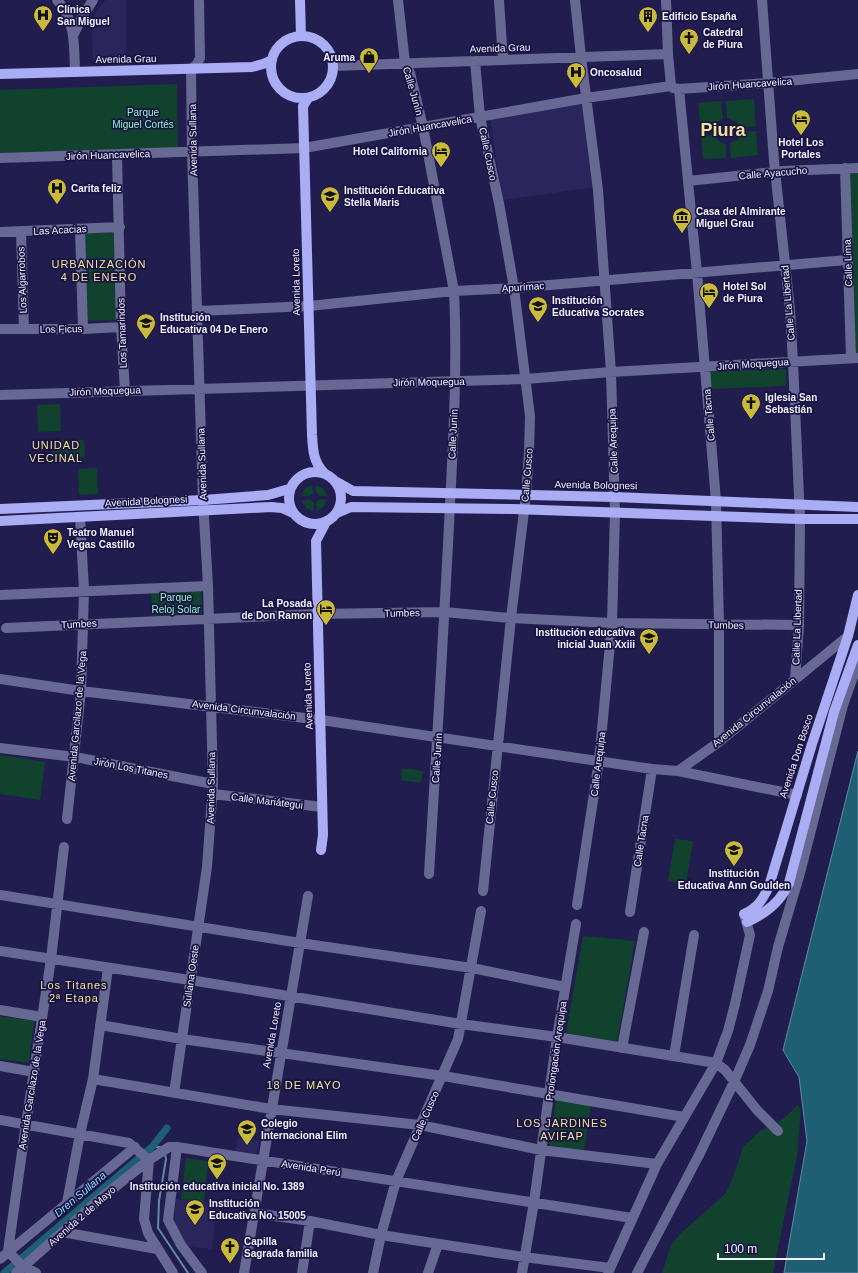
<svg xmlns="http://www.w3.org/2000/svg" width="858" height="1273" font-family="Arial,sans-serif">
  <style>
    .built { fill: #2a265d }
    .green { fill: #10422e }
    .water { fill: #1e5f73; stroke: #5d8b9d }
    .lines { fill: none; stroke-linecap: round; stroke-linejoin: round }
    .stream { stroke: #5d8b9d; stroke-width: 2 }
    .canal { stroke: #1e5f73; stroke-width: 7 }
    .minor { stroke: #676893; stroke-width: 10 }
    .major { stroke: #aaacf4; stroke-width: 10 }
    .labels { text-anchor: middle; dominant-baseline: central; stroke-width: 3.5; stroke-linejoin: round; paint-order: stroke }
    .poi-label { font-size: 10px; font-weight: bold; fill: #f0f1fe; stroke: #191344; text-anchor: start }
    .street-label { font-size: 10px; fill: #f0f1fe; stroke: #191344 }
    .park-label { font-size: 10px; fill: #8ef5c4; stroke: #191344 }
    .neighbourhood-label { font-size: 11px; letter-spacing: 1px; fill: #eee495; stroke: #191344 }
    .water-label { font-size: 11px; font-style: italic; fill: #85defc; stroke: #191344 }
    .town-label { font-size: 18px; font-weight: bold; fill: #eee495; stroke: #191344 }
  </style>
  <rect width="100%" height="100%" fill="#211e4f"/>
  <path class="built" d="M106,0H126V57L93,59L92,38L93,21L95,14L100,5Z
    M580,101L584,105L595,187L502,200L490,116Z
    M238,1137L259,1141L256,1154L235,1151Z
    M176,1199L217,1203L212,1249L186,1246L176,1233L174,1219Z"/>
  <path class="green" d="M177,84L178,148L0,153V90Z
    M754,99L756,126L740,128L737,122L727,118L726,101Z
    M721,101L723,119L717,122L713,130L701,131L698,103Z
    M756,131L758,155L731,158L730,143L738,140L740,132Z
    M715,135L719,141L726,144V158L703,159L701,136Z
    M845,168H858V358H851Z
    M84,232L116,233V320L87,321Z
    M786,369V386L710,389L709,372Z
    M60,404L61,431L38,432L37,405Z
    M84,440L85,457L52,458V441Z
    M97,468L98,494L79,495L78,469Z
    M312,485L313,493L309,496H302L305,488Z
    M316,485L324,489L327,496H320L316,492Z
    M310,499L314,503L313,511L306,508L302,501Z
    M320,499L327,500L323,507L317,511L316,503Z
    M201,590L202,614L152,616L151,592Z
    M0,755L45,762L40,800L0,794Z
    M402,768L423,771L421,783L401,780Z
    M675,839L693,841L686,884L668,881Z
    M583,936L635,941L617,1043L566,1033Z
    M0,1016L34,1021L29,1063L0,1059Z
    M556,1099L591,1104L584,1151L549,1146Z
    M798,1105L801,1110L797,1156L773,1273H662L671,1245L681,1233L725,1194L734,1175L743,1147L760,1131L783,1119Z
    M186,1158L208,1161L204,1202L181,1199Z"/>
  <path class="water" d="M858,751V1273H784L807,1141L799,1077L783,1050Z"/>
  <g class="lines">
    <path class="stream" d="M152,1147H161
      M165,1154L166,1159L159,1201L158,1228L188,1273"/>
    <path class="canal" d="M4,1273L152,1147L167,1128"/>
    <path class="minor" d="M57,0C76,20 74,47 75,72
      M398,0L405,63L410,73L423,127L454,291C458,376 452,460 448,545C442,655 436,764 429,874
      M499,0L503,60
      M575,0L581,57L598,190L611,372L615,512L612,623L599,761L577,905
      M666,0L668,54L671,86
      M762,0L774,161L790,310L793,362L800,519L799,625L795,679
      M74,34L81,19L93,0
      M475,61L480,117L499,203L514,288L530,416L529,452L526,495L511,618L483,891
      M333,66L668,54
      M679,89L697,273L716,501L719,625V742
      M117,155L121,327L125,391
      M0,158L304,148L586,98L671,86L673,88L679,89L768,83L858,74
      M845,168L851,358
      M688,181L783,171L858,168
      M80,229L83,329
      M0,232L120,227
      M21,232L24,329
      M198,311L309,306L454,291L514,288L847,260
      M0,329H83L121,327
      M0,395L526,379L611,372L858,358
      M0,595L208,586
      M6,628L317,614L444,612L511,618L612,623L799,625
      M0,679L81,691L321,720L652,769L678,771L797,795
      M0,748L75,757L213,784
      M678,771L719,742L848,636
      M213,794L322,807
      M67,819L81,691L84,590L80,517
      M0,895L300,943L472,968L565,987
      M630,912L652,769
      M0,951L190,980L461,1024L557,1037L716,1063L725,1070L757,1110L778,1131
      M0,1010L42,1017
      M100,1025L182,1039L443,1076L684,1117
      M622,1048L644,932
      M674,1056L694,935
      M0,1066L34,1072
      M93,1079L271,1109L420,1125L541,1150L657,1164
      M174,1093L207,867L213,784L208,586L203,500L192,151L191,69L197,64L200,58L199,0
      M0,1120L129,1143L149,1160
      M177,1147L168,1220L181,1245L202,1273
      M149,1160L144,1219L148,1233L173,1273
      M67,1203L80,1134L93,1079L108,968
      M254,1213L310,1221L381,1235L524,1257L610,1268
      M62,1232L157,1249
      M0,1259L135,1147
      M16,1273L101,1198L149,1160L169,1147H177L632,1218
      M36,1273L21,1265L8,1251L26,1124L51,959L64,847
      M244,1273L308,896
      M302,1273L310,1221
      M373,1273L381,1235L396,1181L458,1039L481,911
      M428,1273L438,1244
      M522,1273L534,1202L557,1037L576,924
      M608,1273L657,1164L716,1063L728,1031L735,1004L750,935L744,914
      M637,1273L699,1155L734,1082L750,1045L768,991L778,947L800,873L843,705L858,663"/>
    <path class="major" d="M300,0L301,36
      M271 67a31 31 0 1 1 62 0a31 31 0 1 1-62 0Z
      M0,74L252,67L263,64L272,60
      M308,98L303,106L312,435C313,450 313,461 324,473
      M289 498a26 26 0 1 1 52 0a26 26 0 1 1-52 0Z
      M337,482L353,491L615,497L858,507
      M0,509L203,500L268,495L289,489
      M337,513L351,507L513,509L800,519H858
      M0,521L271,507L282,508L293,513
      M321,850L323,835L316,541L326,522
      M744,914C758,908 763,899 769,886L812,744L848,636L858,595
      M747,922C765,914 781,901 789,883L834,712L858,645"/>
  </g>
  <defs>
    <g id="hospital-pin" transform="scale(1)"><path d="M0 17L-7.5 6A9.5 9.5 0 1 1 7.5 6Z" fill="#caba3a" stroke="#191344"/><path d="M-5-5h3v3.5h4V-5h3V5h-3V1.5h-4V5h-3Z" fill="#111"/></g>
    <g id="building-pin" transform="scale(1)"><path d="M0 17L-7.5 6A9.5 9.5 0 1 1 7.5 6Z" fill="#caba3a" stroke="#191344"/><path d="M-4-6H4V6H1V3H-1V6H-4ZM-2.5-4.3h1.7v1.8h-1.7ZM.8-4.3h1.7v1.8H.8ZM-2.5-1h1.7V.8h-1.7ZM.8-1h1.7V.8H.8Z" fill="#111"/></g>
    <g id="church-pin" transform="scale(1)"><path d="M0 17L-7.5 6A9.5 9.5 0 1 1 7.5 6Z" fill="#caba3a" stroke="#191344"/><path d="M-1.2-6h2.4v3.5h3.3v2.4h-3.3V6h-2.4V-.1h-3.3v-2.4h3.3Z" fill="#111"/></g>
    <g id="shop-pin" transform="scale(1)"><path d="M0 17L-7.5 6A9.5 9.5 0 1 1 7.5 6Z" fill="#caba3a" stroke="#191344"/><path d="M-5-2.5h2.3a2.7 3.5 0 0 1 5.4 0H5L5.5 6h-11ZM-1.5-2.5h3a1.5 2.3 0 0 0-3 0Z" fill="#111"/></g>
    <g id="hotel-pin" transform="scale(1)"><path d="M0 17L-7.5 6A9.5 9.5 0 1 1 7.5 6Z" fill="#caba3a" stroke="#191344"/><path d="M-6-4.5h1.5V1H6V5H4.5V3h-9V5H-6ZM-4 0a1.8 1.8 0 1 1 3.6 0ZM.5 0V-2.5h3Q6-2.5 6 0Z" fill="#111"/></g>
    <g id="school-pin" transform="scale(1)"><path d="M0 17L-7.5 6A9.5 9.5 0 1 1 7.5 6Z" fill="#caba3a" stroke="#191344"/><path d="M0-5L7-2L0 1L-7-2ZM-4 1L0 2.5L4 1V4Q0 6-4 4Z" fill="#111"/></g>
    <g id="museum-pin" transform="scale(1)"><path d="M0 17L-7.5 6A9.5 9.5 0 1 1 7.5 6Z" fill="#caba3a" stroke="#191344"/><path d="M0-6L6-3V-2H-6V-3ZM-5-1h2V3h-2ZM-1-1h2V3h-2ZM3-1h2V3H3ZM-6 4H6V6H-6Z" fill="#111"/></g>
    <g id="theatre-pin" transform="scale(1)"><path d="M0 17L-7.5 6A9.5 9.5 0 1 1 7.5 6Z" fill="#caba3a" stroke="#191344"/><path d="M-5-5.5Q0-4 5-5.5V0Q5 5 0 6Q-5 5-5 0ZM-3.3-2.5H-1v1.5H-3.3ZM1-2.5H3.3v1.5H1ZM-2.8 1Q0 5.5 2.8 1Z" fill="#111"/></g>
  </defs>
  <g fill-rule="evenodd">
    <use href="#hospital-pin" x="43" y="15"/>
    <use href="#building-pin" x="648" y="16"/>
    <use href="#church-pin" x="689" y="38"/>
    <use href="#shop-pin" x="369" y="57"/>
    <use href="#hospital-pin" x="576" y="72"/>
    <use href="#hotel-pin" x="801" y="119"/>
    <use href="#hotel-pin" x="441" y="151"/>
    <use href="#hospital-pin" x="57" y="188"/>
    <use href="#school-pin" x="330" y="196"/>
    <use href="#museum-pin" x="682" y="217"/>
    <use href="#hotel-pin" x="709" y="292"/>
    <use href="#school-pin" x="538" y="306"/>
    <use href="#school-pin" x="146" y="323"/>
    <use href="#church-pin" x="751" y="403"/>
    <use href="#theatre-pin" x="53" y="538"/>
    <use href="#hotel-pin" x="326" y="609"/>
    <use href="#school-pin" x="649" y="638"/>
    <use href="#school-pin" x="734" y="850"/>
    <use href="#school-pin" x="247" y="1129"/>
    <use href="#school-pin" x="217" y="1163"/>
    <use href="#school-pin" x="195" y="1209"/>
    <use href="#church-pin" x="230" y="1247"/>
  </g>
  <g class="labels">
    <g class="poi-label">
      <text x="57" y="9">Clínica<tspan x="57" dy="12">San Miguel</tspan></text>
      <text x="662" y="16">Edificio España</text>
      <text x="703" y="32">Catedral<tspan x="703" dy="12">de Piura</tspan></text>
      <text x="355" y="57" text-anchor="end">Aruma</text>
      <text x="590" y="72">Oncosalud</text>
      <text x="801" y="142" text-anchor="middle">Hotel Los<tspan x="801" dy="12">Portales</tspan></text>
      <text x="427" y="151" text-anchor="end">Hotel California</text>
      <text x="71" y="188">Carita feliz</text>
      <text x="344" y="190">Institución Educativa<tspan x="344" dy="12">Stella Maris</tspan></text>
      <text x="696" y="211">Casa del Almirante<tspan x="696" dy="12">Miguel Grau</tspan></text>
      <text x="723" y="286">Hotel Sol<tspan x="723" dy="12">de Piura</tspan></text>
      <text x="552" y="300">Institución<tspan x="552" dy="12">Educativa Socrates</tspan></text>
      <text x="160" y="317">Institución<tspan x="160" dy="12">Educativa 04 De Enero</tspan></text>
      <text x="765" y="397">Iglesia San<tspan x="765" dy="12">Sebastián</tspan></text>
      <text x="67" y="532">Teatro Manuel<tspan x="67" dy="12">Vegas Castillo</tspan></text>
      <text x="312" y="603" text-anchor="end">La Posada<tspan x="312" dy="12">de Don Ramon</tspan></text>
      <text x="635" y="632" text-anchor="end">Institución educativa<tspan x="635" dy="12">inicial Juan Xxiii</tspan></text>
      <text x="734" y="873" text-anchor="middle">Institución<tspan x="734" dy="12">Educativa Ann Goulden</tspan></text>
      <text x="261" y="1123">Colegio<tspan x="261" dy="12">Internacional Elim</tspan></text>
      <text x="217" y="1186" text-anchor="middle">Institución educativa inicial No. 1389</text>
      <text x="209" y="1203">Institución<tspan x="209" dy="12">Educativa No. 15005</tspan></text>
      <text x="244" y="1241">Capilla<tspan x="244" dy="12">Sagrada familia</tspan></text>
    </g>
    <g class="street-label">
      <text transform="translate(500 48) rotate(-2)">Avenida Grau</text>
      <text transform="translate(126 59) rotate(-1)">Avenida Grau</text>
      <text transform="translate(750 84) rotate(-4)">Jirón Huancavelica</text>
      <text transform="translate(413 91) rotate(74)">Calle Junín</text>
      <text transform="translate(430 126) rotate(-10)">Jirón Huancavelica</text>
      <text transform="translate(193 140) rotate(-91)">Avenida Sullana</text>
      <text transform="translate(488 154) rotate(78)">Calle Cusco</text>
      <text transform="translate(108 155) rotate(-2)">Jirón Huancavelica</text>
      <text transform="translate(773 173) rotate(-5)">Calle Ayacucho</text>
      <text transform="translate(60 230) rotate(-3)">Las Acacias</text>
      <text transform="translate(848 263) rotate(-92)">Calle Lima</text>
      <text transform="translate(22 280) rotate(-92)">Los Algarrobos</text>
      <text transform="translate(296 282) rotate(-91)">Avenida Loreto</text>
      <text transform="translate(523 287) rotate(-4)">Apurímac</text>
      <text transform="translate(788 303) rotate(-95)">Calle La Libertad</text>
      <text transform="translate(61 329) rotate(-1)">Los Ficus</text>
      <text transform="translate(122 333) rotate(-92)">Los Tamarindos</text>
      <text transform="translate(753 364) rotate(-4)">Jirón Moquegua</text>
      <text transform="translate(429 382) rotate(-1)">Jirón Moquegua</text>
      <text transform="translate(105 391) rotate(-2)">Jirón Moquegua</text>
      <text transform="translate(709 415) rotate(-95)">Calle Tacna</text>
      <text transform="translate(453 434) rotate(-87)">Calle Junín</text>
      <text transform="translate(613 441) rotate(-92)">Calle Arequipa</text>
      <text transform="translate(202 464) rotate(-92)">Avenida Sullana</text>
      <text transform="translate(527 475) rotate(-85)">Calle Cusco</text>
      <text transform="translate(596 485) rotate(1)">Avenida Bolognesi</text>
      <text transform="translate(146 501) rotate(-3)">Avenida Bolognesi</text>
      <text transform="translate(402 613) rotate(-1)">Tumbes</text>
      <text transform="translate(79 624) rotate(-3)">Tumbes</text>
      <text transform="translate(726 625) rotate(1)">Tumbes</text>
      <text transform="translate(797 627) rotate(-88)">Calle La Libertad</text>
      <text transform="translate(308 696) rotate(-92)">Avenida Loreto</text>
      <text transform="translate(244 710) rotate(7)">Avenida Circunvalación</text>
      <text transform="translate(754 712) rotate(-39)">Avenida Circunvalación</text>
      <text transform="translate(77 716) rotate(-85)">Avenida Garcilazo de la Vega</text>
      <text transform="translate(796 756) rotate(-72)">Avenida Don Bosco</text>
      <text transform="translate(437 758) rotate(-86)">Calle Junín</text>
      <text transform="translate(598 764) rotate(-83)">Calle Arequipa</text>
      <text transform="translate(131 768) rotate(11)">Jirón Los Titanes</text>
      <text transform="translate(211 788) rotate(-89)">Avenida Sullana</text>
      <text transform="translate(492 797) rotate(-84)">Calle Cusco</text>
      <text transform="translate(267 801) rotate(7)">Calle Mariátegui</text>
      <text transform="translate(641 841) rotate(-81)">Calle Tacna</text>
      <text transform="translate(191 976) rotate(-82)">Sullana Oeste</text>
      <text transform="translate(272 1035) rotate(-80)">Avenida Loreto</text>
      <text transform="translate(556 1051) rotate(-82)">Prolongación Arequipa</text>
      <text transform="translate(32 1085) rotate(-81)">Avenida Garcilazo de la Vega</text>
      <text transform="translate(425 1116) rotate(-66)">Calle Cusco</text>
      <text transform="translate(311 1168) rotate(9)">Avenida Perú</text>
      <text transform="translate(82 1216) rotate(-41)">Avenida 2 de Mayo</text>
    </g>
    <g class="park-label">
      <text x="143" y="112">Parque<tspan x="143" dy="12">Miguel Cortés</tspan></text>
      <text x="176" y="597">Parque<tspan x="176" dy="12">Reloj Solar</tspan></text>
    </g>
    <g class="neighbourhood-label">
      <text x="99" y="264">URBANIZACIÓN<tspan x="99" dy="13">4 DE ENERO</tspan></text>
      <text x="56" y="445">UNIDAD<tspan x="56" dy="13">VECINAL</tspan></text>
      <text x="74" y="985">Los Titanes<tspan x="74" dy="13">2ª Etapa</tspan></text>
      <text x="304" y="1085">18 DE MAYO</text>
      <text x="562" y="1123">LOS JARDINES<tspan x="562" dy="13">AVIFAP</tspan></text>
    </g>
    <g class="water-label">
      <text transform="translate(80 1194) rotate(-40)">Dren Sullana</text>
    </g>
    <g class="town-label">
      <text x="723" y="130">Piura</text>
    </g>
  </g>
  <path d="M718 1253v6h106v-6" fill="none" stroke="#f0f1fe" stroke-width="2"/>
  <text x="724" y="1253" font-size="12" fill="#f0f1fe" stroke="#191344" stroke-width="3" paint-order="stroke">100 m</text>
</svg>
